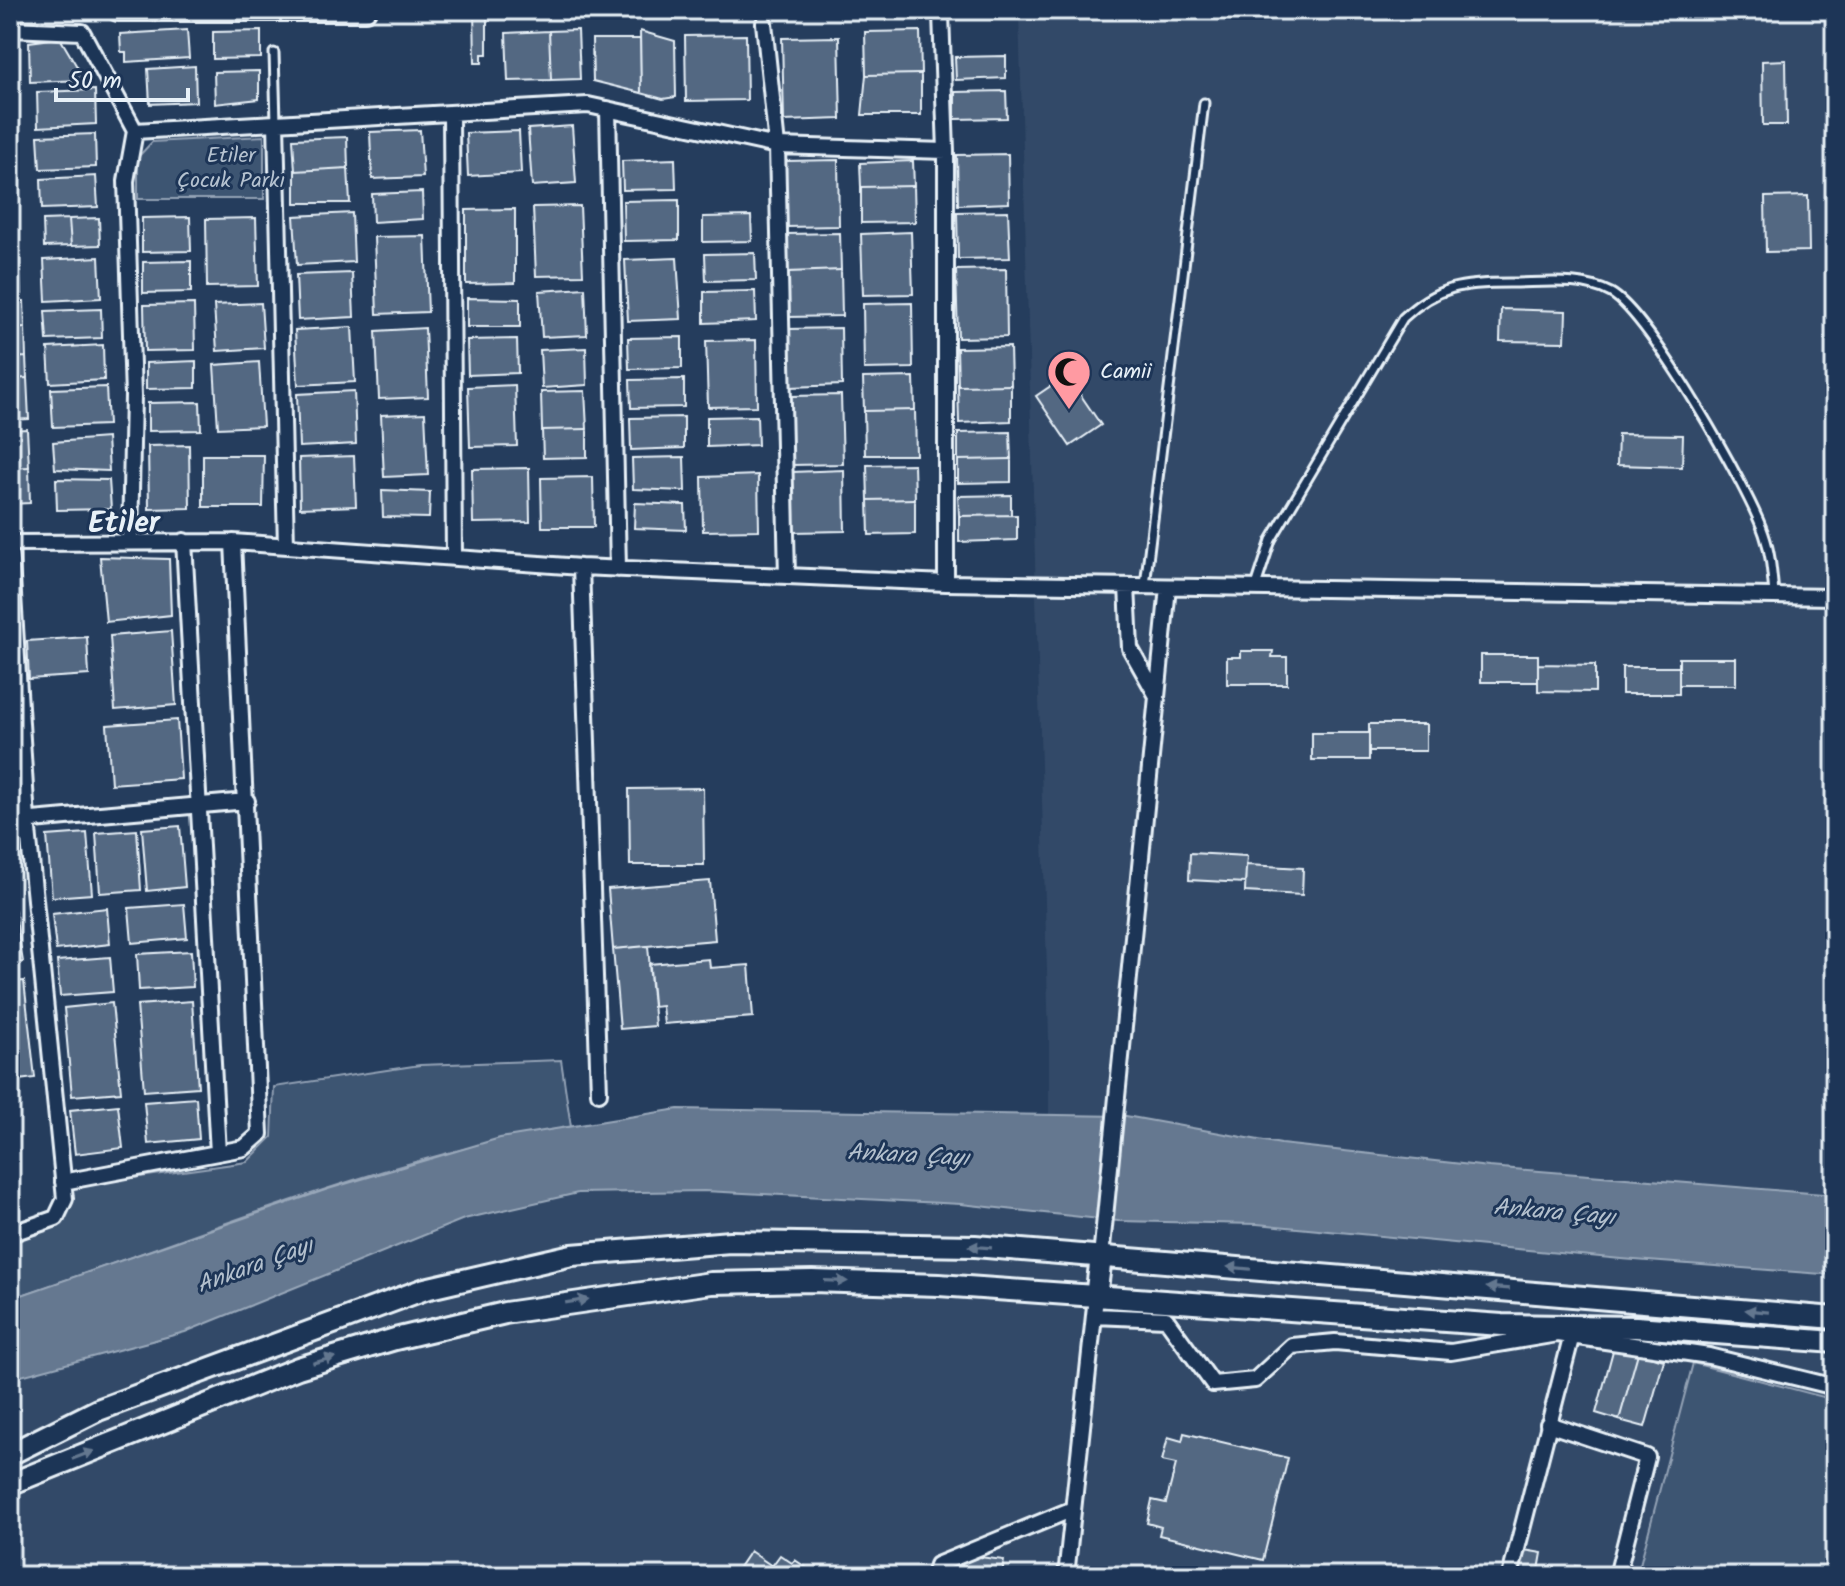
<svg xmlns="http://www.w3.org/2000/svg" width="1845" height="1586" font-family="Kalam,sans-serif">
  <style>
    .built { fill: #334a68 }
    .green { fill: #3e5472; stroke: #93a2b5; stroke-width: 2 }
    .water { fill: #657890; stroke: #99a8ba; stroke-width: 2 }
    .building { fill: #536782; stroke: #e8f1f8; stroke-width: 2 }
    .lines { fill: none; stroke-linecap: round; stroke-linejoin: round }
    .lane-casing { stroke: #e8f1f8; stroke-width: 13 }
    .street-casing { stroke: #e8f1f8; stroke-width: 20 }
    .secondary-casing { stroke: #e8f1f8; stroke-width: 26 }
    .lane { stroke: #1d3557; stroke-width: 7 }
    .street { stroke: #1d3557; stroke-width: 14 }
    .secondary { stroke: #1d3557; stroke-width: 20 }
    .oneway { fill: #64778f }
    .labels { text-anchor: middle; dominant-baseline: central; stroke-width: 6; stroke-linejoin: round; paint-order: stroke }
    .park-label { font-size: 22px; fill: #b5c2d0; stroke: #1d3557 }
    .poi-label { font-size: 22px; fill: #e8f1f8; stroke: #1d3557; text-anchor: start }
    .water-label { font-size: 24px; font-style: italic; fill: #b4c1ce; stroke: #1d3557 }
    .district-label { font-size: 30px; font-weight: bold; fill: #e8f1f8; stroke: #1d3557 }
  </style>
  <rect width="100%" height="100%" fill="#253d5d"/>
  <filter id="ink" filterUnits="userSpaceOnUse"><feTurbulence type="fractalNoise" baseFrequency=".0125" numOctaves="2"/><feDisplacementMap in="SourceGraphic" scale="16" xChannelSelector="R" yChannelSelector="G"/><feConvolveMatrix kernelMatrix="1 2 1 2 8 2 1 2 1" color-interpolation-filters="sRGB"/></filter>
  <g filter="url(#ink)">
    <path class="built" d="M1104,10H1835V1576H10V1379L185,1332L464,1219L578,1193L703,1191L961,1204L1049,1213V1039L1019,12Z"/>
    <path class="green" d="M264,136V199H138V157L152,142Z
      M561,1060L571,1127C378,1158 195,1238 10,1299V1238L66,1203L75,1186L247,1162L272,1137L274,1087L420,1065Z
      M1693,1363L1835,1400V1576H1637Z"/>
    <path class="water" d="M678,1109L1126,1116L1281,1144L1489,1167L1835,1195V1275L1621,1259L1257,1224L1118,1221L961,1204L704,1191L578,1193L464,1219L185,1332L10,1379V1299L328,1189L500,1138Z"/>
    <path class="building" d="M474,10H487V54H482V63H475Z
      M187,30L189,58L126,62V52H121L120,34Z
      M578,30L580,79L551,80L549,31Z
      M261,31V58L213,59V32Z
      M549,31L551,80L508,81L506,33Z
      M640,31L675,41L676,97L663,99L641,93Z
      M920,31L921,74L866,75L865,32Z
      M17,35L19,96L10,97V36Z
      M746,35L747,100L686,101L685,36Z
      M839,37L841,119L784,121L782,38Z
      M60,38L85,80L30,82L29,42Z
      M592,39H640L641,93L593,81Z
      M1006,56V78L956,80L955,57Z
      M1786,60L1787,125H1763L1762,61Z
      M195,66L196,102L150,104L148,69Z
      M259,71V99L215,104L214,72Z
      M921,74V115H862L866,75Z
      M95,90L96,124L38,127L37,92Z
      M1006,91L1007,118L955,119V92Z
      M10,113H14L16,167H10Z
      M572,126L576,183L532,186L528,129Z
      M420,130L423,177L372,179L370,132Z
      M519,131L521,173L468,176L466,133Z
      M95,134L96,167L40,169L38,136Z
      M347,137L348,168L295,171L293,139Z
      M1008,154L1009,203L958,205L957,155Z
      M675,159L676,189L623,190L622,161Z
      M838,160L839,226L786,227L785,161Z
      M913,161L914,186L861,187L860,163Z
      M348,168L350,203H295V171Z
      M10,175H16L17,205L10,206Z
      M96,176L98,207L42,209L41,179Z
      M914,186L915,222L861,223V187Z
      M422,192L423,219L373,222L372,194Z
      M1808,196L1809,251L1766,252L1765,197Z
      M679,200V240L624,241L623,201Z
      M17,205L18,230H10V206Z
      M580,206L583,275L536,276L533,207Z
      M515,209V283L466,284V210Z
      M1008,211L1010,258L958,259L957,212Z
      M352,213L354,262L297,265L294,216Z
      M751,216L752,241L703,242V217Z
      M190,217L191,251L142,252V218Z
      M99,218L100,245L71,246L69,219Z
      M256,218L258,286L207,287L206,219Z
      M69,219L71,246L44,247L43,220Z
      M911,232L913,294L863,295L861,234Z
      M840,233L841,270L788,272L787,234Z
      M425,236L428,312L377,314L374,237Z
      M10,242H19L20,268L10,269Z
      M755,253L756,280L706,281L705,254Z
      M99,257L101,298L46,301L44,260Z
      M677,258L681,319L628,321L625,260Z
      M191,261V292L143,293V262Z
      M20,268L21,295H10V269Z
      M1006,269L1007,337L958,338L956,270Z
      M841,270L842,316L789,317L788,272Z
      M352,273L354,317L298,320L296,275Z
      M585,288L587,335L542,337L539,291Z
      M755,291L756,321L704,323V292Z
      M467,298L520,299V327H467Z
      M24,301L25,328L10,329V302Z
      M261,303L264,348L217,351L214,305Z
      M912,303L913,368L864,369L863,304Z
      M194,304L195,350L145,351L144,305Z
      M101,309L102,338L47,340L45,311Z
      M1501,309L1566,311L1565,342L1500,341Z
      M352,327L355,382L298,385L295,330Z
      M25,328L26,357L10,358V329Z
      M425,328L428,397L379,399L376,331Z
      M841,328L842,385L790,387L788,329Z
      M682,337V368L629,369L628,338Z
      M517,339L518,373L468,375L467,340Z
      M756,340L757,406L708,407L706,341Z
      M103,345L104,380L50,383L48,348Z
      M1010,347L1011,385L958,386L957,348Z
      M586,348L587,385L542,388L540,350Z
      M26,357L27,378L10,379V358Z
      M196,361V388L146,389V363Z
      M259,362L263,426L218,428L214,365Z
      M1067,375L1101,425L1070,446L1036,396Z
      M914,377L915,410L864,411L863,378Z
      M27,378L29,419L10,420V379Z
      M684,379V407L631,408L630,380Z
      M515,385L517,446L470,447L468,387Z
      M1011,385V421L959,423L958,386Z
      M106,387L108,425L53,427L51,389Z
      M354,391L356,444L299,447L297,394Z
      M585,391L587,429L542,430L541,392Z
      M841,395L843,464L792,465L791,396Z
      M200,402L201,430L148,431V403Z
      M915,410L916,455H865L864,411Z
      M425,413L428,475L384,477L381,415Z
      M757,416L758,445L707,447V417Z
      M684,417V448L631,450L630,418Z
      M27,429L29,467L10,468V430Z
      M587,429V457L543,458L542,430Z
      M1010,432L1011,459L958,460V433Z
      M1618,434L1683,435L1682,467L1617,465Z
      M107,438L109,471L55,469L53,442Z
      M189,445L190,508L149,509L148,446Z
      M203,455H264L263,507H203Z
      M354,456L356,506L300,508L299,458Z
      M684,457L685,491L633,489L632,458Z
      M1011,459V482L958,483V460Z
      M914,464L915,499L868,500L867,465Z
      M29,467L30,503L10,504V468Z
      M529,468L530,522L473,523L472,469Z
      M844,470L845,531L793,532L792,472Z
      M758,475L759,530L703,531L702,477Z
      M593,477L594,527H542L541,478Z
      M56,479L109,480L111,509L57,510Z
      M382,490L430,492L429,518L383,517Z
      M1011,495V515L959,516L958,496Z
      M915,499V534L869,535L868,500Z
      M635,503L685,505L686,530L634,528Z
      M1017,515V540L959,542V516Z
      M100,557L169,559L171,615L106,622Z
      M171,631L176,705L115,710L110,636Z
      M87,637L89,675L29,679L27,641Z
      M1241,651H1273L1272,657H1287V684H1227V657H1241Z
      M1481,655H1538V682H1481Z
      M1679,658H1736V685H1679Z
      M1538,664L1595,665V692L1538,691Z
      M1622,667H1679V694H1622Z
      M177,720L181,779L111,784L107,725Z
      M1369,724H1426V751H1369Z
      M1312,733H1369V760H1312Z
      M703,788L704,865H630L629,789Z
      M180,826L185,887L147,891L142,829Z
      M137,830L141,890L100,893L96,833Z
      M87,833L92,894L52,897L47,836Z
      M1190,853L1247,856L1245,883L1189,880Z
      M1246,865L1303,868L1302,895L1245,892Z
      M710,881L715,940L613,949L608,889Z
      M10,902H13L23,962L10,965Z
      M184,904L187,938L132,943L129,908Z
      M107,908L110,944L56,950L52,914Z
      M648,946L655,1026L620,1029L613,949Z
      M191,951L193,987L139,990L137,954Z
      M110,957L113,992L60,996L57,961Z
      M709,959L710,968L749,965L753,1017L664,1024L662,1006L653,1007L649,964Z
      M24,981L35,1078L10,1081V982Z
      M192,1001L198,1087L144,1091L137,1005Z
      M112,1003L121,1092L72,1096L64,1008Z
      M196,1098L199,1139L148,1144L144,1102Z
      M118,1105L123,1148L75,1154L70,1110Z
      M1614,1347L1638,1353L1619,1420L1596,1413Z
      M1638,1353L1664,1360L1645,1427L1619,1420Z
      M1184,1433L1288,1458L1263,1560L1159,1535L1161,1527L1147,1523L1152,1500L1166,1503L1176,1464L1162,1461L1168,1437L1182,1441Z
      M1524,1550L1542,1553L1538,1576H1519Z
      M750,1551L772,1566L780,1555L792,1563L795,1560L819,1576H733Z
      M963,1555L1004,1560L1002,1576H961Z
      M1576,1566L1596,1570L1595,1576H1574Z"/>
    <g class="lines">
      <g class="lane-casing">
        <path id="lane" d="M274,53L276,122
          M1145,585L1204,103
          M1256,586L1271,540L1403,318C1437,286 1463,283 1509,283C1542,283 1582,277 1611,293C1649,314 1749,489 1764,534C1771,554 1772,574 1774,594"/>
      </g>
      <g class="street-casing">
        <path id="street" d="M941,14L946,151V583
          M764,23L777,146L787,576
          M10,29L82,32L135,131L588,105L777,146L946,151
          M608,109L618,569
          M451,114L454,558
          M276,122L286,546
          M130,540L133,396L126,181L135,131
          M184,541L218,1153
          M10,543L233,542L581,567L946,583L1835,597
          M10,546L27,820L65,1199L56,1218L10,1234
          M581,567L599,1093
          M1127,586L1130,648L1157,696
          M10,822L247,801
          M63,1182L244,1148L260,1134L233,542
          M1101,1257L1168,587
          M1094,1316L1166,1319L1213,1384L1255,1380L1292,1346L1335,1342L1451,1352L1557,1334L1709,1356L1835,1387
          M1548,1424L1647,1457L1617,1576
          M934,1576L937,1565L1073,1509
          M1066,1576L1095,1306
          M1510,1576L1572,1335"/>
      </g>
      <g class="secondary-casing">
        <path id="secondary" d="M118,10H365
          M1096,1297L1101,1257
          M10,1454L98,1410L425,1289L572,1255L730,1242L975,1246L1835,1318
          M10,1484L298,1368L395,1339L505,1313L711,1283L812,1281L939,1285L1502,1325L1636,1327L1835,1342"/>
      </g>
      <use href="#lane" class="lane"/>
      <use href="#street" class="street"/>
      <use href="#secondary" class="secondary"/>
    </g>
    <defs><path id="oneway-solid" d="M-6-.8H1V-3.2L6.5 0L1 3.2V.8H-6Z" transform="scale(2)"/></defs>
    <g class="oneway">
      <use href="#oneway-solid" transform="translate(980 1247) rotate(-176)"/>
      <use href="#oneway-solid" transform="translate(1239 1268) rotate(-175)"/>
      <use href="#oneway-solid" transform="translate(836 1281) rotate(2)"/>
      <use href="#oneway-solid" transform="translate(1498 1288) rotate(-176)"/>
      <use href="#oneway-solid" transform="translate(577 1301) rotate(-9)"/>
      <use href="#oneway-solid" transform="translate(1757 1311) rotate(-175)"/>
      <use href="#oneway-solid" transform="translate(324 1360) rotate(-16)"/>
      <use href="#oneway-solid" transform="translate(83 1455) rotate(-21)"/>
    </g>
  </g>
  <defs>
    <g id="mosque-pin" transform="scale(2.3)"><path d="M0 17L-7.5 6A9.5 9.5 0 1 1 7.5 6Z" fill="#ff9aa2" stroke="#1d3557"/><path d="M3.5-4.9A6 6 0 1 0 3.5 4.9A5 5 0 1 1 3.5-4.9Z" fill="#111"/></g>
  </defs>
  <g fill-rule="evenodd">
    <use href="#mosque-pin" x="1069" y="372"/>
  </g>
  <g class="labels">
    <g class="park-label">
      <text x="231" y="156">Etiler<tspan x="231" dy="25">Çocuk Parkı</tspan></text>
    </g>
    <g class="poi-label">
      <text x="1100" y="372">Camii</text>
    </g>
    <g class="water-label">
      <text transform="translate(908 1156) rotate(3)">Ankara Çayı</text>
      <text transform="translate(1554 1213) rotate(5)">Ankara Çayı</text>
      <text transform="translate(255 1266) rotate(-20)">Ankara Çayı</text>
    </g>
    <g class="district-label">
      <text x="124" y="524">Etiler</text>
    </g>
  </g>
  <rect width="1845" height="1586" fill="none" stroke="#1d3557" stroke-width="40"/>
  <rect x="20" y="20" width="1805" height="1546" fill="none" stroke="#e8f1f8" stroke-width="3" filter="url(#ink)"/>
  <path d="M56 88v12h132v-12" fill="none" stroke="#e8f1f8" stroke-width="4"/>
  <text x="68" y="88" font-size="24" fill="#e8f1f8" stroke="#1d3557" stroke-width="6" paint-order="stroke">50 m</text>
</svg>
